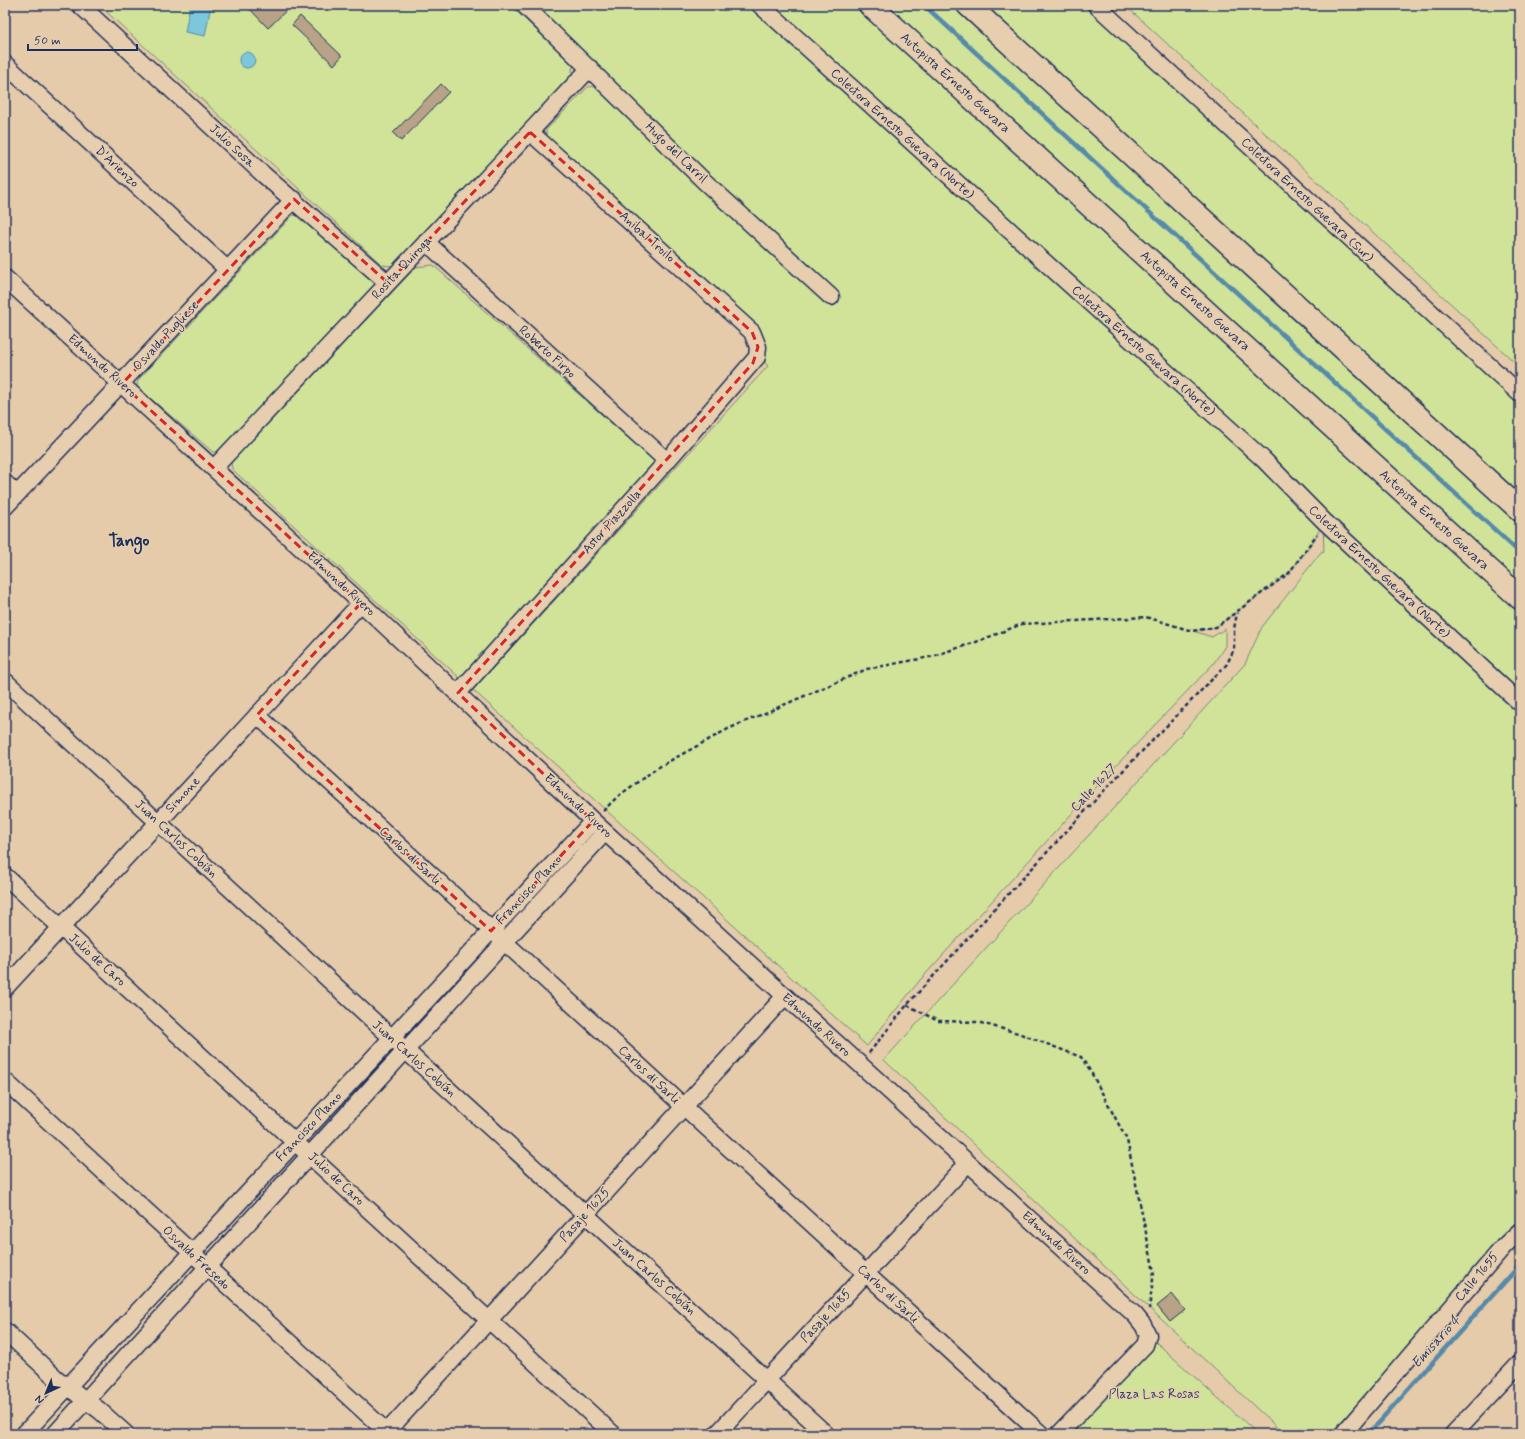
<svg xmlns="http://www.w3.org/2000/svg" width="1525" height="1439" font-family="Mynerve,sans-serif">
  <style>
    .green { fill: #d1e398; stroke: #76897b }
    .water { fill: #7dc7dd; stroke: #568aaa }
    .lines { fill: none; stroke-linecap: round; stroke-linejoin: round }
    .stream { stroke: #568aaa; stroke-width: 4.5 }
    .building { fill: #b8a388; stroke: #1b2f5e }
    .minor-casing { stroke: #1b2f5e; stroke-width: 19 }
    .highway-casing { stroke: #1b2f5e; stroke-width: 25 }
    .path { stroke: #1b2f5e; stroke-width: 2.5; stroke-dasharray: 4 3; stroke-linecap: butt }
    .minor { stroke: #e7ceaf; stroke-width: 16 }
    .highway { stroke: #e7ceaf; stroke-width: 22 }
    .marked { fill: none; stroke: #d62828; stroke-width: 3; stroke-dasharray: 8 5; stroke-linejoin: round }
    .labels { text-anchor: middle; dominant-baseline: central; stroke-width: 3; stroke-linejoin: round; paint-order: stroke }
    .street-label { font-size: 13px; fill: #1b2f5e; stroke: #e7ceaf }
    .park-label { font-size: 13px; fill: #2d4164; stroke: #e7ceaf }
    .water-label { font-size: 14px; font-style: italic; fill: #253e6b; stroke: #e7ceaf }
    .district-label { font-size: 17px; font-weight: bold; fill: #1b2f5e; stroke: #e7ceaf }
  </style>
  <rect width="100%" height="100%" fill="#e5cba9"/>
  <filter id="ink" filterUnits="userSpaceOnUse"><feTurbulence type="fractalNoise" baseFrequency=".025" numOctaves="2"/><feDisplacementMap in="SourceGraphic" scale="8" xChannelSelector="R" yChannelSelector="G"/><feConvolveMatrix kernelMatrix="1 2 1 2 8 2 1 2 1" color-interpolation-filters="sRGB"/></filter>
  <g filter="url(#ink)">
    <path class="green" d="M99,5H510L573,65L571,75L393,266L382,265Z
      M524,5H1096L1520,394V1256L1501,1243L1330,1434H1284L884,1060L1245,664L1262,627L1322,551L1324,552L1323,522L1314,540L1289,573L1216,627L1193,631L1212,637L1225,629V646L1213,664L1108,774L920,980L867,1046L473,690L768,366L761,358L764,346L547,138L546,130L588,87L598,86Z
      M1125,5H1520V367Z
      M293,215L302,216L376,283L375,290L218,452H213L137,387L138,380Z
      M433,265L654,461L650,472L461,679L232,469L231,462L416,267Z
      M1148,1335L1258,1434H1059Z"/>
    <path class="water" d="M190,5H211L205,36L185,32Z
      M239 60a8 8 0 1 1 16 0a8 8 0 1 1-16 0Z"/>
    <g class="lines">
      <path class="stream" d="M924,5L1520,553
        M1368,1434L1520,1265"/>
    </g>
    <path class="building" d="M246,5H292L268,28Z
      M300,16L342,56L334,65L292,25Z
      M441,84L449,92L401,141L393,133Z
      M1172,1294L1185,1310L1170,1322L1157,1306Z"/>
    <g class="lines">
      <g class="minor-casing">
        <path id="minor" d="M80,5L264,175L388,283
          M524,5L704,181L831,297
          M760,5L1263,459L1324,521L1520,703
          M1096,5L1520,394
          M5,64L228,270
          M426,242L667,461
          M5,278L361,603L593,821L1135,1315L1143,1325L1148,1335L1145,1345L1059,1434
          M214,468L590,68
          M5,483L17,494
          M5,507L294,199
          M5,681L392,1038L826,1434
          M458,693L667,461L757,357L758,347L752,332L530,132
          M257,715L1041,1434
          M5,876L613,1434
          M5,988L361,603
          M5,1081L389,1434
          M5,1331L57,1379L99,1410L126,1434
          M24,1434L593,821
          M55,1434L605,832
          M385,1434L785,996
          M717,1434L968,1163
          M1343,1434L1504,1246L1520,1231
          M1453,1434L1520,1363"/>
      </g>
      <g class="highway-casing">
        <path id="highway" d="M870,5L1520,598
          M968,5L1520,510"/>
      </g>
      <path class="path" d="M603,811L617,797L657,768L728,729L867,669L930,657L976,642L1022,624L1146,617L1192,631L1216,627L1289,573L1317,534
        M907,1005L938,1021L977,1022L1018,1033L1081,1057L1092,1074L1127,1140L1154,1272L1149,1309
        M869,1053L907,1005L1000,903L1114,780L1227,664L1234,649V629L1237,613"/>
      <use href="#minor" class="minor"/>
      <use href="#highway" class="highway"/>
    </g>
  </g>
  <path class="marked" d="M530,132L752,332L758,347L753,363L458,693L593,821L491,931L257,715L361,603L122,384L294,199L388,283Z"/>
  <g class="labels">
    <g class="street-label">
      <text transform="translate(955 83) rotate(42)">Autopista Ernesto Guevara</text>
      <text transform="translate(902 134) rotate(42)">Colectora Ernesto Guevara (Norte)</text>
      <text transform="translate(232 146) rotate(43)">Julio Sosa</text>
      <text transform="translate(676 153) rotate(44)">Hugo del Carril</text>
      <text transform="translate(117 167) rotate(43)">D'Arienzo</text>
      <text transform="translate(1307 200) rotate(43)">Colectora Ernesto Guevara (Sur)</text>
      <text transform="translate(647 237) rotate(42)">Anibal Troilo</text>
      <text transform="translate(402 268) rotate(-47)">Rosita Quiroga</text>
      <text transform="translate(1195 301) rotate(42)">Autopista Ernesto Guevara</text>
      <text transform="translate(166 336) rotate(-47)">Osvaldo Pugliese</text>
      <text transform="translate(1143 351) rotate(42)">Colectora Ernesto Guevara (Norte)</text>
      <text transform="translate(547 352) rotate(42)">Roberto Firpo</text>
      <text transform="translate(102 366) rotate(42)">Edmundo Rivero</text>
      <text transform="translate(1434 520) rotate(42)">Autopista Ernesto Guevara</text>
      <text transform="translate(612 522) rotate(-48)">Astor Piazzolla</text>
      <text transform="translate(1379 572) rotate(43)">Colectora Ernesto Guevara (Norte)</text>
      <text transform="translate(341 584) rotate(43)">Edmundo Rivero</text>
      <text transform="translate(1094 788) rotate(-47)">Calle 1627</text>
      <text transform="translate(183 795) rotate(-47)">Simone</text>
      <text transform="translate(578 806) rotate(43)">Edmundo Rivero</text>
      <text transform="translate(176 839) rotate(43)">Juan Carlos Cobián</text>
      <text transform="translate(410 856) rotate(43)">Carlos di Sarli</text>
      <text transform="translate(529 890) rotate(-47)">Francisco Plano</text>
      <text transform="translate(97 960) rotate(42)">Julio de Caro</text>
      <text transform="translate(816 1025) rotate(42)">Edmundo Rivero</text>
      <text transform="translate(414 1059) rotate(42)">Juan Carlos Cobián</text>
      <text transform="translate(649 1075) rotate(43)">Carlos di Sarli</text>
      <text transform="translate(309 1127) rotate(-47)">Francisco Plano</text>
      <text transform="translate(336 1179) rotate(43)">Julio de Caro</text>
      <text transform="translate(585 1215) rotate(-48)">Pasaje 1625</text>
      <text transform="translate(1056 1243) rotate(42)">Edmundo Rivero</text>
      <text transform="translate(196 1258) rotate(43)">Osvaldo Fresedo</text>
      <text transform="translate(654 1277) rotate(42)">Juan Carlos Cobián</text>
      <text transform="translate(1477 1277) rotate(-50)">Calle 1655</text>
      <text transform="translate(888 1294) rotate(43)">Carlos di Sarli</text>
      <text transform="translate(826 1316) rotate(-47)">Pasaje 1685</text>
    </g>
    <g class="park-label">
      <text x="1154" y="1394">Plaza Las Rosas</text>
    </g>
    <g class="water-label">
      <text transform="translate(1436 1342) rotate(-48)">Emisario 4</text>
    </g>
    <g class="district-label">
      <text x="129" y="541">Tango</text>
    </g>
  </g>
  <rect width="1525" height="1439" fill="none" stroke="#e7ceaf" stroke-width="20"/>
  <rect x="10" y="10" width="1505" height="1419" fill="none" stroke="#1b2f5e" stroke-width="1.5" filter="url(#ink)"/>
  <g transform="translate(46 1393) rotate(224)" stroke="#e7ceaf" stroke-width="3" paint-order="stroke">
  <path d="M0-3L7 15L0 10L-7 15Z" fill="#1b2f5e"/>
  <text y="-6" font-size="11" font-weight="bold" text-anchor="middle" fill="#1b2f5e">N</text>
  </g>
  <path d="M28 44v6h109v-6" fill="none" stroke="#1b2f5e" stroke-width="2"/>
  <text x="34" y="44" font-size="12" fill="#1b2f5e" stroke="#e7ceaf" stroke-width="3" paint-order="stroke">50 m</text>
</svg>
